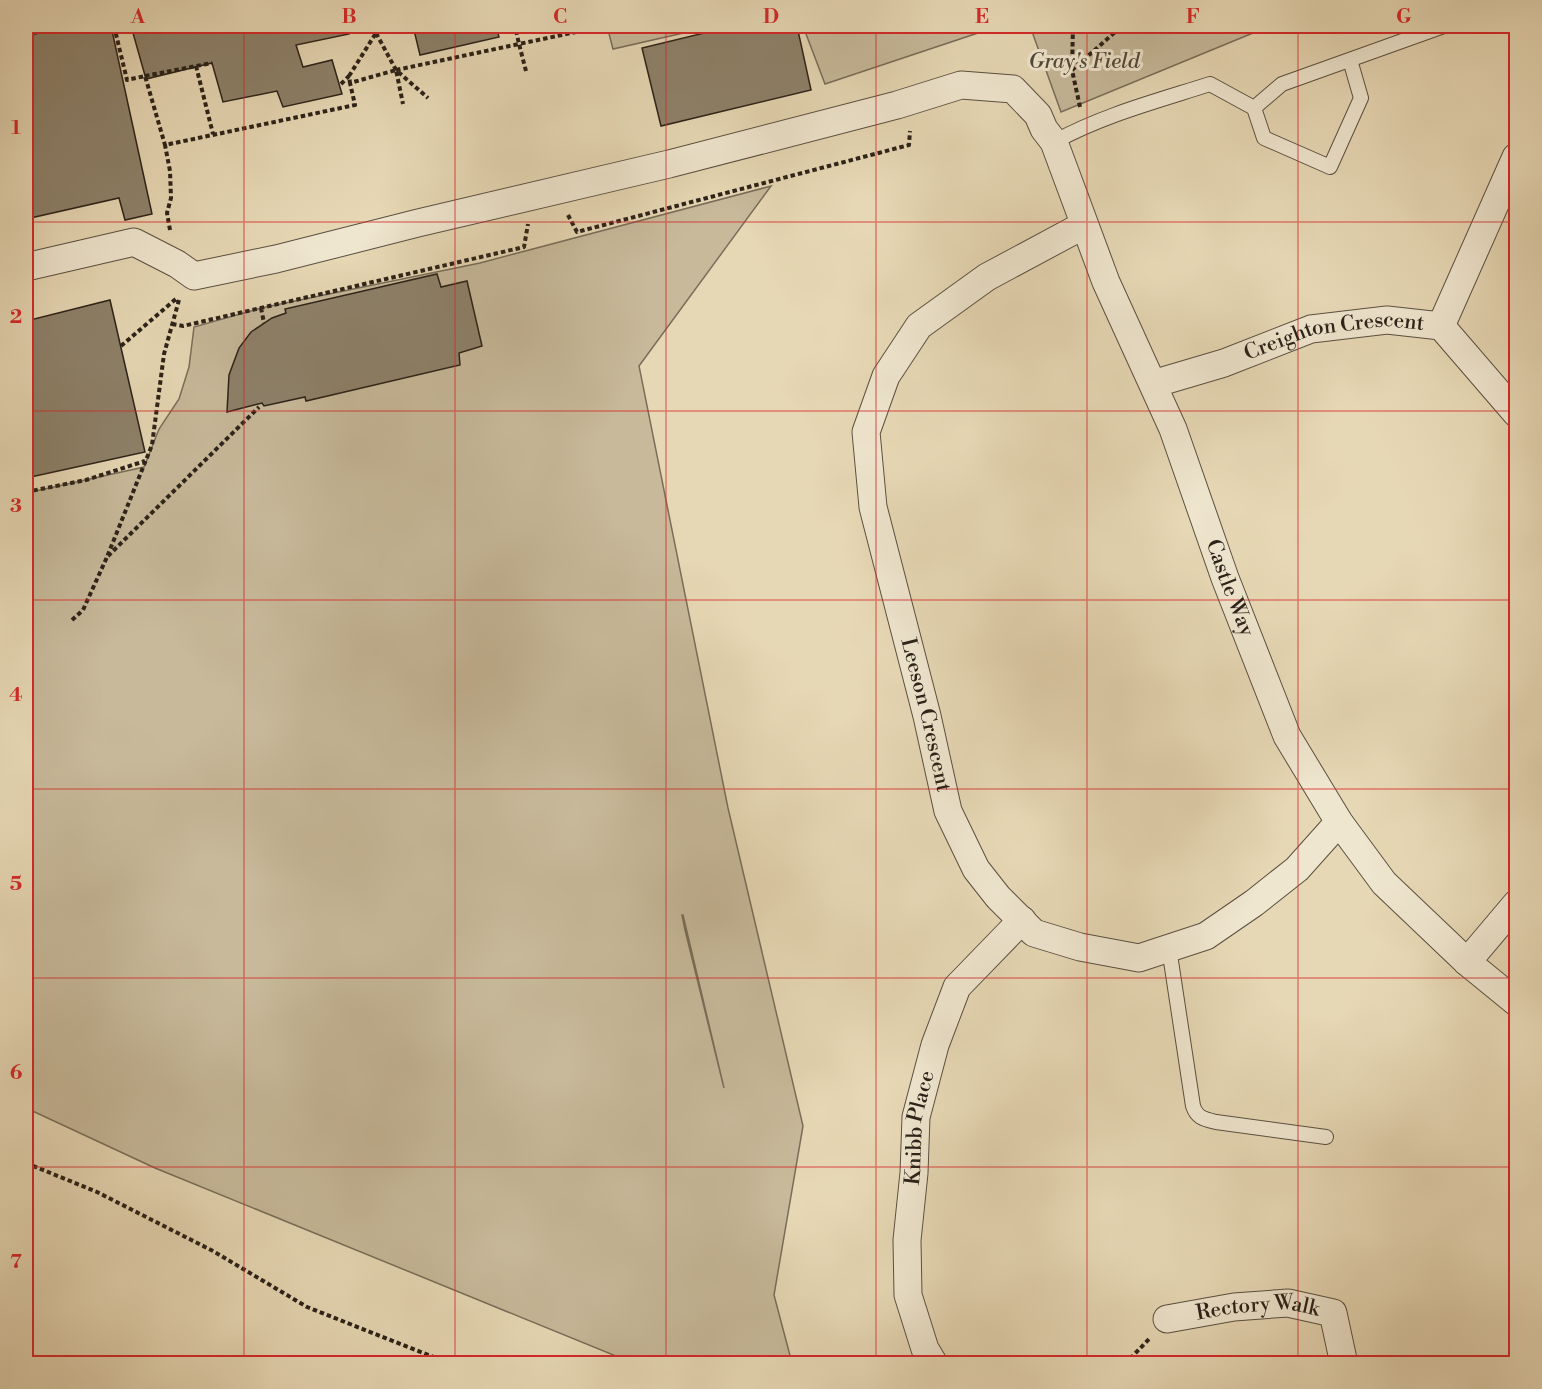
<svg xmlns="http://www.w3.org/2000/svg" width="1542" height="1389" font-family="'Libre Bodoni',serif">
  <style>
    .green { fill: #c7b99a; stroke: #796e5a; stroke-width: 1.5; fill-rule: evenodd }
    .building { fill: #8d816a; stroke: #2b2219; stroke-width: 1.5 }
    .lines { fill: none; stroke-linecap: round; stroke-linejoin: round }
    .service-casing { stroke: #5a5040; stroke-width: 16 }
    .minor-casing { stroke: #5a5040; stroke-width: 29 }
    .path { stroke: #2b2219; stroke-width: 4; stroke-dasharray: 4.5 3; stroke-linecap: butt }
    .service { stroke: #efe6cf; stroke-width: 14 }
    .minor { stroke: #efe6cf; stroke-width: 27 }
    .grid { fill: none; stroke: #d62828; stroke-width: 1.5; stroke-opacity: 0.55 }
    .labels { text-anchor: middle; dominant-baseline: central; stroke-width: 6; stroke-linejoin: round; paint-order: stroke }
    .park-label { font-size: 21px; font-style: italic; fill: #524839; stroke: #efe6cf }
    .street-label { font-size: 21px; fill: #2b2219; stroke: #efe6cf }
    .neatline { fill: none; stroke: #d62828; stroke-width: 2 }
    .grid-label { font-size: 20px; text-anchor: middle; font-weight: bold; fill: #d62828 }
  </style>
  <rect width="100%" height="100%" fill="#e7d8b5"/>
  <filter id="stains"><feTurbulence type="fractalNoise" baseFrequency=".00333" numOctaves="4"/><feColorMatrix values="0 0 0 0 .2 0 0 0 0 .09 0 0 0 0 .02 0 0 0 .5 -.17"/></filter>
  <radialGradient id="worn" r=".72"><stop offset=".6" stop-color="#630" stop-opacity="0"/><stop offset="1" stop-color="#630" stop-opacity=".3"/></radialGradient>
  <path class="green" d="M607,26H714L613,49Z
    M803,26H999L825,84Z
    M1030,26H1270L1061,112Z
    M771,186L639,366L728,808L803,1126L774,1295L792,1363H633L155,1168L26,1108V493L144,467L159,429L179,399L189,367L194,327L261,308L480,263ZM682,915H683L724,1088L685,930Z"/>
  <path class="building" d="M71,26H111L152,214L125,220L119,198L26,219V36Z
    M131,26H347L349,34L296,45L303,67L332,60L342,94L283,107L277,91L223,102L212,63L146,79Z
    M413,26H496L499,37L420,55Z
    M733,26H797L811,90L661,126L642,48Z
    M437,274L441,287L467,281L482,346L459,353L460,365L306,401L305,397L264,406L262,403L227,412L229,375L239,348L251,332L272,318L286,313L285,309Z
    M110,300L145,452L26,478V321Z"/>
  <g class="lines">
    <g class="service-casing">
      <path id="service" d="M1254,108L1264,138L1330,167L1361,98L1350,60
        M1054,142C1103,115 1157,101 1210,84L1254,108L1282,84L1444,26
        M1169,948L1193,1106C1197,1118 1204,1119 1216,1122L1326,1137"/>
    </g>
    <g class="minor-casing">
      <g id="minor">
        <path id="s1" d="M1084,225L987,277L919,326L886,376L866,432L873,507L927,716L948,811L976,869L998,897L1034,933L1080,947L1139,958L1206,936L1254,903L1297,869L1339,822"/>
        <path id="s2" d="M26,267L134,242L177,264L194,276L276,259L418,223L669,164L897,105L961,85L1013,89L1038,115L1044,129L1054,142L1106,282L1173,429L1225,578L1287,736L1339,822L1384,883L1467,962L1516,1002"/>
        <path d="M1441,326L1516,157"/>
        <path id="s3" d="M1153,384L1224,363L1311,329L1387,320L1441,326L1516,413"/>
        <path d="M1467,962L1516,904"/>
        <path id="s4" d="M1167,1319L1234,1307L1288,1303L1333,1313L1344,1364"/>
        <path id="s5" d="M934,1364L925,1349L908,1295L907,1240L914,1173L916,1117L935,1045L957,987L1022,920"/>
      </g>
    </g>
    <path class="path" d="M114,26L127,80L145,76L165,145
      M378,26L376,33L396,70L428,98
      M196,66L213,134
      M1072,69L1073,26
      M396,70L519,44L515,26
      M526,71L519,44L600,27L599,26
      M145,76L212,63
      M349,76L376,33
      M341,84L349,76L350,83
      M1080,107L1072,70L1122,26
      M568,215L577,232L909,145L910,131
      M170,230L167,213L171,198L170,171L165,145L355,105L350,83L396,70L403,104
      M179,300L164,354L152,445L107,557L259,407
      M261,308L264,323
      M172,324L183,326L524,247L528,224
      M121,346L177,298
      M26,492L86,480L145,461
      M72,620L83,610L107,557
      M26,1163L97,1192L213,1251L307,1307L451,1364
      M1125,1364L1150,1338"/>
    <use href="#service" class="service"/>
    <use href="#minor" class="minor"/>
  </g>
  <path class="grid" d="M244,26V1364M455,26V1364M666,26V1364M876,26V1364M1087,26V1364M1298,26V1364M26,222H1516M26,411H1516M26,600H1516M26,789H1516M26,978H1516M26,1167H1516"/>
  <g class="labels">
    <g class="park-label">
      <text x="1084" y="62">Gray's Field</text>
    </g>
    <g class="street-label">
      <text stroke="none"><textPath href="#s3" startOffset="189">Creighton Crescent</textPath></text>
      <text stroke="none"><textPath href="#s2" startOffset="1570">Castle Way</textPath></text>
      <text stroke="none"><textPath href="#s1" startOffset="603">Leeson Crescent</textPath></text>
      <text stroke="none"><textPath href="#s5" startOffset="242">Knibb Place</textPath></text>
      <text stroke="none"><textPath href="#s4" startOffset="92">Rectory Walk</textPath></text>
    </g>
  </g>
  <rect width="1542" height="1389" fill="none" stroke="#e7d8b5" stroke-width="66"/>
  <rect x="33" y="33" width="1476" height="1323" class="neatline"/>
  <g class="grid-label">
    <text x="138" y="23">A</text>
    <text x="349" y="23">B</text>
    <text x="560" y="23">C</text>
    <text x="771" y="23">D</text>
    <text x="982" y="23">E</text>
    <text x="1193" y="23">F</text>
    <text x="1404" y="23">G</text>
    <text x="16" y="134">1</text>
    <text x="16" y="323">2</text>
    <text x="16" y="512">3</text>
    <text x="16" y="701">4</text>
    <text x="16" y="890">5</text>
    <text x="16" y="1079">6</text>
    <text x="16" y="1268">7</text>
  </g>
  <rect width="100%" height="100%" filter="url(#stains)"/>
  <rect width="100%" height="100%" fill="url(#worn)"/>
</svg>
